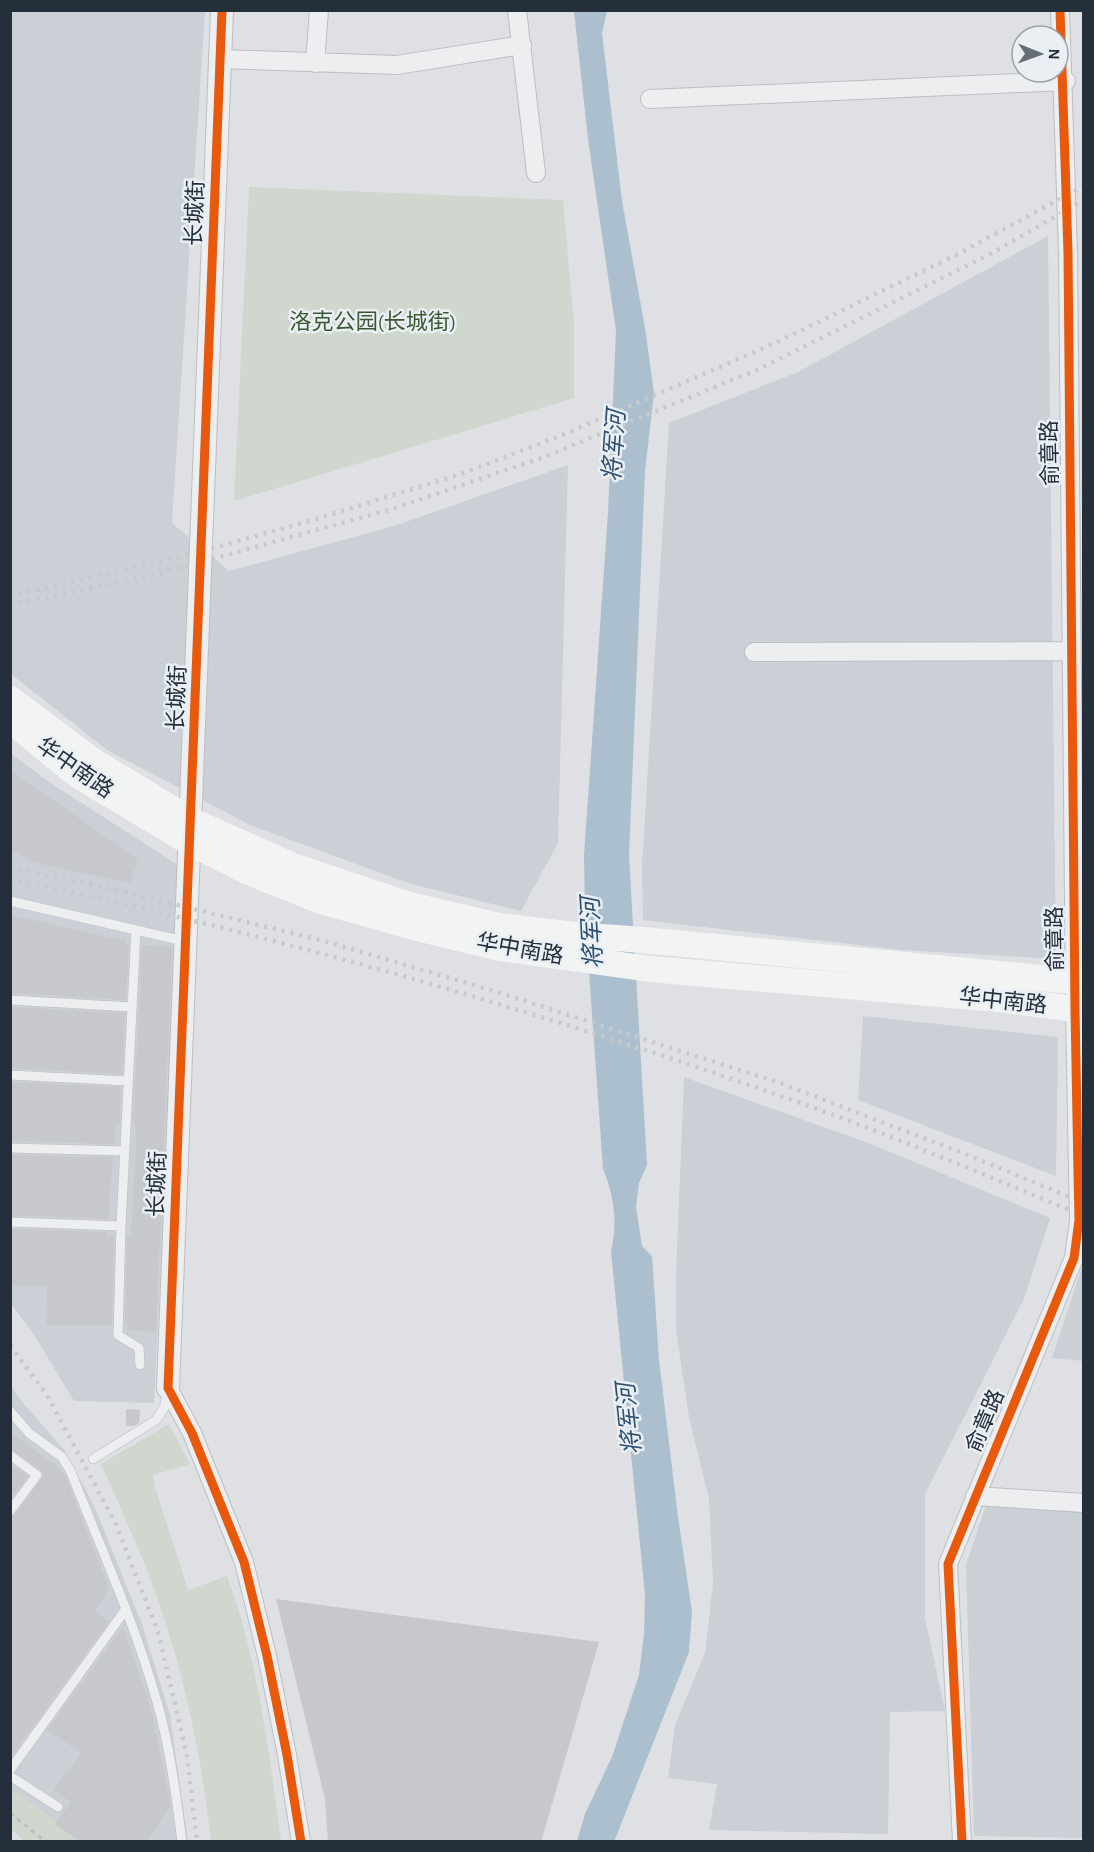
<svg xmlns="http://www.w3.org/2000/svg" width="1094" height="1852" font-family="'Alegreya Sans','Noto Sans SC',sans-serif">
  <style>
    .built { fill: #cbd0d7 }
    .green { fill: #cfd7ce }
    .water { fill: #abbfcf }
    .building { fill: #c6c8cb }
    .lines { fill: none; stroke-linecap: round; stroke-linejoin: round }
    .service-casing { stroke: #bcbec1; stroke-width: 10 }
    .minor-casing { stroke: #bcbec1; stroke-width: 20 }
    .tertiary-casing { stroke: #bcbec1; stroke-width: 24 }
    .path { stroke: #bcbfc2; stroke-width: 3; stroke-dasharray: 4.5 4.5; stroke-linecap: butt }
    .service { stroke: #edeef0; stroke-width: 9 }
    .minor { stroke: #edeef0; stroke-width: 18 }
    .tertiary { stroke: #edeef0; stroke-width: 22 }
    .secondary { stroke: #f2f4f4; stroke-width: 26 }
    .rail { stroke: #c7c9cb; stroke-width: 4.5; stroke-dasharray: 3 6; stroke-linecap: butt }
    .cycleway-casing { stroke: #eaeff4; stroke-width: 13 }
    .cycleway { stroke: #e8590c; stroke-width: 9 }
    .labels { text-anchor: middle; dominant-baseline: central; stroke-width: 5; stroke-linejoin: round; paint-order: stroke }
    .street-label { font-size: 22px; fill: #252f3c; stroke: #eaeff4 }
    .park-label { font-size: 22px; fill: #3c5832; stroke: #eaeff4 }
    .water-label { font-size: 24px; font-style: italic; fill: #2f5170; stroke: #eaeff4 }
  </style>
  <rect width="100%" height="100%" fill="#dee0e3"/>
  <path class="built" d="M10,11H205L172,523L229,571L394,526L568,465L558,843L521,911L411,884L250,825L107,750L11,674Z
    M1048,236L1056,959L901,950L643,920L642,866L669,423L798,372Z
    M10,753L49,782L181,867L154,1403L74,1401L33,1333L11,1304Z
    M863,1016L1058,1037L1056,1176L858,1100Z
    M684,1077L868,1143L1050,1218L1024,1299L925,1494V1618L945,1711L890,1712L888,1834L709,1830L717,1784L668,1778L675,1725L705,1653L713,1584L709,1499L689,1417L676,1330V1277Z
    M1083,1264V1361L1052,1358Z
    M10,1385L23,1403L63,1448L93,1503L142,1624L170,1715L188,1841H25L11,1829Z
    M990,1493L1083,1502V1838L974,1836L966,1565Z"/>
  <path class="green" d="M249,187L563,200L574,325V398L234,501Z
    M169,1424L190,1464L153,1475L154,1484L188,1590L227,1576C258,1659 269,1753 281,1841H211C203,1769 188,1691 165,1621C148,1567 124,1516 101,1464Z
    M11,1788L83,1841H25L11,1829Z"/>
  <path class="water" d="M574,11H607L602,33L622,201L645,328L654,393L645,471L629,855L647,1165L639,1183L636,1207L642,1246L652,1256L659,1360L678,1517L692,1612L689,1652L614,1842L577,1841L585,1814L612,1757L639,1675L644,1634L645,1595L611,1251C618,1223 614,1195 603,1169L585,915L584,855L608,513L616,331L588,139Z"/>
  <path class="building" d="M10,770L138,859L130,883L32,862L10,849Z
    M10,915L126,941V944H129L126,1000L10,993Z
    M142,945L172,947L156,1332L127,1330V1325H125L127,1236L131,1237L137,1125H133Z
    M10,1007L125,1013L122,1074L10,1068Z
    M10,1082L121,1087L119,1124L116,1123L114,1144L10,1141Z
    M10,1155L113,1157L108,1219L10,1215Z
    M10,1229L107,1232V1236H114L112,1325H46L47,1286H10Z
    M126,1409L140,1410L139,1423L134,1426H126Z
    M10,1432L54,1464L65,1475L109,1588L95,1611L109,1621L10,1758V1518L15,1515L44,1475L41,1470L10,1448Z
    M10,1464L28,1476L10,1499Z
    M276,1599L599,1642L541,1842H328L325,1799Z
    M123,1627L151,1708L171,1806L147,1842H81L55,1824L71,1802L53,1790L82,1753L47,1730Z"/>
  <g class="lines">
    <g class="service-casing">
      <path id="service" d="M10,901L184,941
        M136,930L121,1226L118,1335L139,1348L140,1365
        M10,1000L132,1007
        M10,1075L128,1081
        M10,1148L125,1151
        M10,1222L121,1226
        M10,1411L29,1433L62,1457L71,1472C101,1549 135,1623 157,1702C170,1747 176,1795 182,1842
        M10,1455L37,1475L10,1511
        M93,1459L156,1420L164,1408L168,1390
        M10,1770L126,1609
        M10,1776L58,1807"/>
    </g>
    <g class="minor-casing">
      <path id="minor" d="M517,10L536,173
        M221,59L397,65L522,45
        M315,63L319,10
        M650,99L1066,81
        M754,652L1072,651
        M168,1388L192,1433L244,1562L267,1656L287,1755L301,1842
        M975,1496L1084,1503
        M962,1842L948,1564L1074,1258L1079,1220L1078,1173L1075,1009L1068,252L1060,10"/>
    </g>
    <g class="tertiary-casing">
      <path id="tertiary" d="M168,1388L222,10"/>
    </g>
    <path class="path" d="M10,1813L46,1842"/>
    <use href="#service" class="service"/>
    <use href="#minor" class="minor"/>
    <use href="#tertiary" class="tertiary"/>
    <path class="secondary" d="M10,699L90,759L192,821L293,866L409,905L499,926L575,935L643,940L1084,982
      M10,720L76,774L191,843L246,871L321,901L414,927L500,948L650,969L998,999L1084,1010"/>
    <path class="rail" d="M10,596L192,554L316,519L464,473L560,436L773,344L958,254L1084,186
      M10,605L158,574L389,510L544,457L759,369L994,252L1084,200
      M10,867L116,890L324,941L484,988L783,1084L980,1160L1084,1203
      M10,879C271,934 527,1007 778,1095C881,1131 983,1174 1084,1216
      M10,1345L47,1395L116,1524L158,1632L187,1756L197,1842"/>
    <g class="cycleway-casing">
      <path id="cycleway" d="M222,10L168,1388L192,1433L244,1562L267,1656L287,1755L301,1842
        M962,1842L948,1564L1074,1258L1079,1220L1078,1173L1075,1009L1068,252L1060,10"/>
    </g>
    <use href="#cycleway" class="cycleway"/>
  </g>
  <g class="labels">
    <g class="street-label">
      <text transform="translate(195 213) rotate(-88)">长城街</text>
      <text transform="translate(1050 453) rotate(-91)">俞章路</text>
      <text transform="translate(177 698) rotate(-88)">长城街</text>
      <text transform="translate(75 768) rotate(35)">华中南路</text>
      <text transform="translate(1055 939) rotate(-91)">俞章路</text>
      <text transform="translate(520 949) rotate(10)">华中南路</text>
      <text transform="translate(1003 1001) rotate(6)">华中南路</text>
      <text transform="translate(157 1184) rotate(-88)">长城街</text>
      <text transform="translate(985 1421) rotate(-67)">俞章路</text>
    </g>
    <g class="park-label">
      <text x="373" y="322">洛克公园(长城街)</text>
    </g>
    <g class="water-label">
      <text transform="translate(615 446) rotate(-86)">将军河</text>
      <text transform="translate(593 933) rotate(-93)">将军河</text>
      <text transform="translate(630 1419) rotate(-96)">将军河</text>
    </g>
  </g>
  <rect width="1094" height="1852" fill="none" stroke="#252f3c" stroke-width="24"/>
  <g transform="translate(1040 54) rotate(91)"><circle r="28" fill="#eaeff4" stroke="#9ba2aa" stroke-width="1.5"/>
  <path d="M0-4.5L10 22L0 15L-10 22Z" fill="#666d76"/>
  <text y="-9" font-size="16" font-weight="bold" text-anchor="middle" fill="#252f3c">N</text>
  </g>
</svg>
